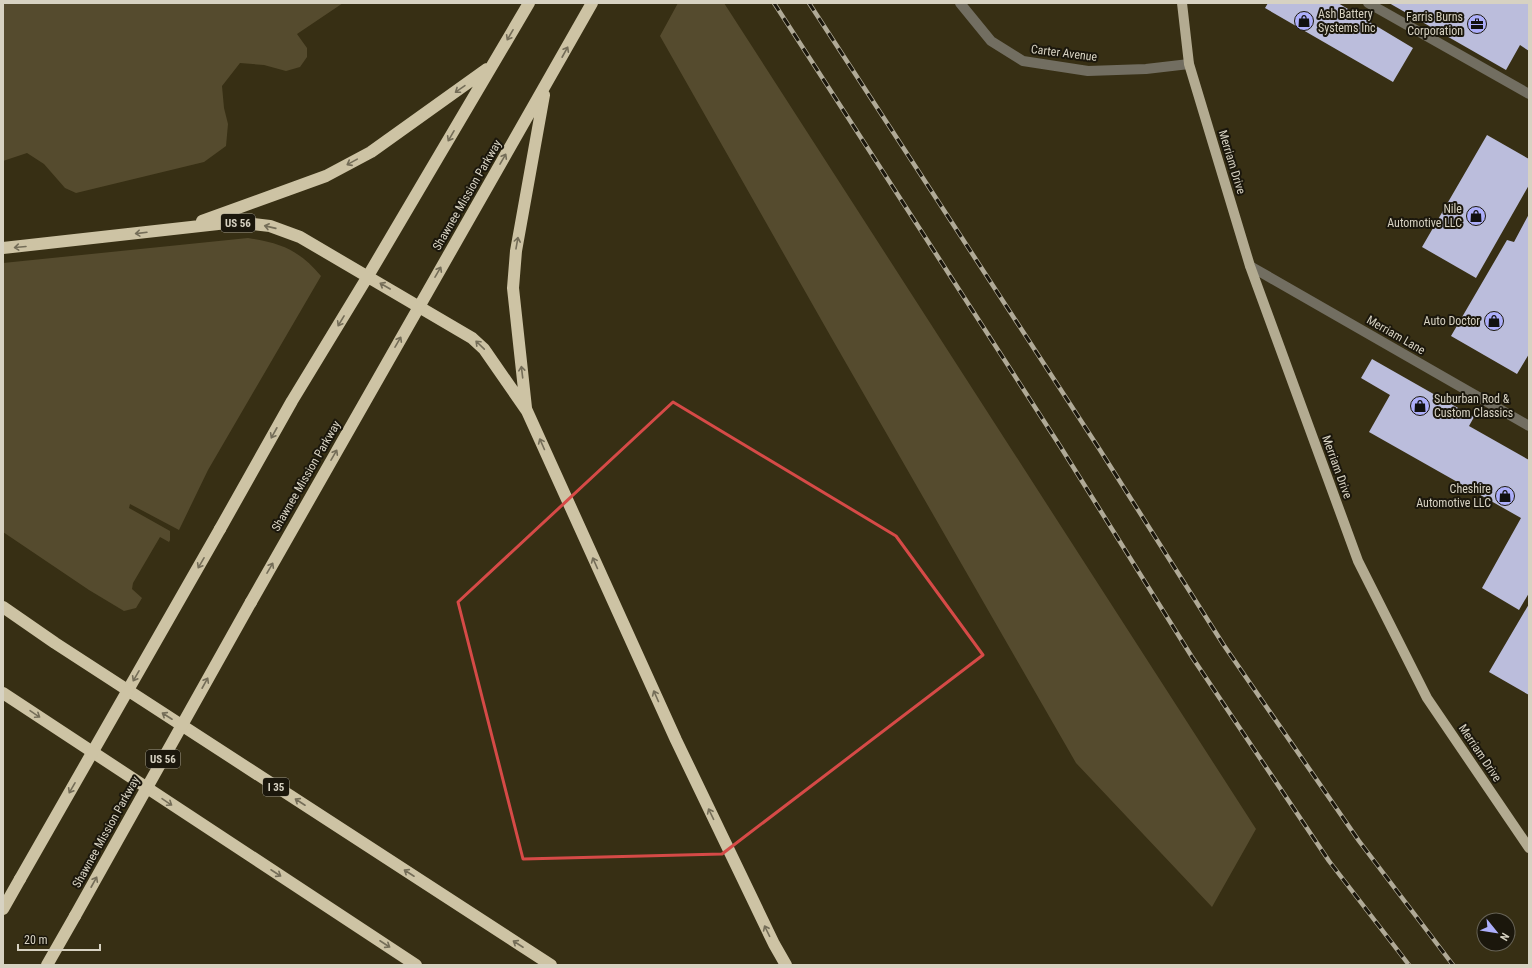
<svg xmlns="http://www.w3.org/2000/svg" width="1532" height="968" font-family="'Roboto Condensed',sans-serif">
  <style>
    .green { fill: #554b2e }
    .building { fill: #bbbddc }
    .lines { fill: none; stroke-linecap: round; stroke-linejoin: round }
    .minor { stroke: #726e61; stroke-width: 10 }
    .major { stroke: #b3ab91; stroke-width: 10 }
    .highway { stroke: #cdc3a4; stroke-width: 12 }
    .rail-casing { stroke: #b0aa97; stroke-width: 4.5 }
    .rail { stroke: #1b170c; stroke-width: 3; stroke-dasharray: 9; stroke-linecap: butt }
    .highway-bridge { stroke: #cdc3a4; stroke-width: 12 }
    .oneway { stroke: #746d58 }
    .marked { fill: none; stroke: #d64a47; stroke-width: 3; stroke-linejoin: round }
    .labels { text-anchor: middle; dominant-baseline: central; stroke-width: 4; stroke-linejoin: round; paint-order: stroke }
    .shield { fill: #1b170c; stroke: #9f9a8b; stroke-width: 1 }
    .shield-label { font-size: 11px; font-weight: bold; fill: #d7d2c2 }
    .poi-label { font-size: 12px; fill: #d7d2c2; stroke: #1b170c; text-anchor: end }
    .street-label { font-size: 12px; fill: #d7d2c2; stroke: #1b170c }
  </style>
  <rect width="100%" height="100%" fill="#372f14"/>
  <path class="green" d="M3,3H343L297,34L307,48V57L300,67L286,71L264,65L240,63L222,86L224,108L228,124L226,146L204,162L76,193L65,188L44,164L27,153L3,161Z
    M678,3H724L1256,829L1212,907L1076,763L831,337L660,36Z
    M248,238C281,243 299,250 321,276L208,470L179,530L130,504L129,508L170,531V540L169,542L160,537L133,583L132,589L142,598L136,608L124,611L89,590L3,532V263Z"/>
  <path class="building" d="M1268,3H1338L1413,48L1393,82L1265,8Z
    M1389,3H1529V51L1520,45L1506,70Z
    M1487,135L1529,159V185L1476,278L1422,247Z
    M1529,214V354L1517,374L1451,336L1507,240L1514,242Z
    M1372,359L1474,417L1469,426L1529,460V593L1519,610L1482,588L1521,518L1369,432L1390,395L1361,378Z
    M1529,604V695L1489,672Z"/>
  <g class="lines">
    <path class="minor" d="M960,3L991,41L1023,61L1088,71L1146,69L1189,64
      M1368,3L1529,94
      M1250,266L1529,426"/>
    <path class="major" d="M1182,3L1189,64L1250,266L1358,561L1427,698L1529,848"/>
    <path class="highway" d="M202,221L326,176L371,152L487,69
      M3,248L236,222L270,226L300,237L472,338L484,349L527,411L676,740L774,944L786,965
      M526,408L513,288L516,251L544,95
      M220,529L292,401L368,276L529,3
      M251,602L592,3
      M3,607L55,643L551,965
      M3,693L416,965
      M3,909L20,879
      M47,965L75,916"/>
    <g class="rail-casing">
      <path id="rail" d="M774,3L1060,446L1192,657L1329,861L1409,965
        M809,3L1100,450L1223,644L1359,841L1453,965"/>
    </g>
    <use href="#rail" class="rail"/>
    <path class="highway-bridge" d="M20,879L220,529
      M75,916L251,602"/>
  </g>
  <defs><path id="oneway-shaft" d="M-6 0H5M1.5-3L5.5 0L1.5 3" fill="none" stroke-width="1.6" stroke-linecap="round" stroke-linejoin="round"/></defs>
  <g class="oneway">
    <use href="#oneway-shaft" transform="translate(510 35) rotate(120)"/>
    <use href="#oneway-shaft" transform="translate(565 52) rotate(-61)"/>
    <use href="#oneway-shaft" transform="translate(460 89) rotate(145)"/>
    <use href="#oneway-shaft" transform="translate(451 136) rotate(120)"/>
    <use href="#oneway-shaft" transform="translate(503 159) rotate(-60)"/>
    <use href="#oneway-shaft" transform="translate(352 162) rotate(151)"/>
    <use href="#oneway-shaft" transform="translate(270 227) rotate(-167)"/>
    <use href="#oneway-shaft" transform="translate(141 233) rotate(173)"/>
    <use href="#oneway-shaft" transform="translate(517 243) rotate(-80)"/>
    <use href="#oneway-shaft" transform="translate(20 247) rotate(175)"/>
    <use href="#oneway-shaft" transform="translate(438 272) rotate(-60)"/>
    <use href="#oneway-shaft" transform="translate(385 286) rotate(-150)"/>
    <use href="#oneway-shaft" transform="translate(341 321) rotate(121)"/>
    <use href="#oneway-shaft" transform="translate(398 342) rotate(-60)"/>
    <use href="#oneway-shaft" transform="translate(480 345) rotate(-136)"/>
    <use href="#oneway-shaft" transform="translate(522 372) rotate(-97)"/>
    <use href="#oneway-shaft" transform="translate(274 433) rotate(119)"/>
    <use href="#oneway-shaft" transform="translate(542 444) rotate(-114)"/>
    <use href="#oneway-shaft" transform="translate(334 455) rotate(-60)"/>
    <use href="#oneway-shaft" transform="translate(201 563) rotate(120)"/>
    <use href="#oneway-shaft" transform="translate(595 563) rotate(-114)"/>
    <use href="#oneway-shaft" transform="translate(270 568) rotate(-60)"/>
    <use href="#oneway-shaft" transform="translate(136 676) rotate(120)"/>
    <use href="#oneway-shaft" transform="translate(205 683) rotate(-61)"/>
    <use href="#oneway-shaft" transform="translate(656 696) rotate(-114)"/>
    <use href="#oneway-shaft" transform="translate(35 714) rotate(34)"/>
    <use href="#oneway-shaft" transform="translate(167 716) rotate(-147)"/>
    <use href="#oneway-shaft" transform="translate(72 788) rotate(120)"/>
    <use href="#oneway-shaft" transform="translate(167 802) rotate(34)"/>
    <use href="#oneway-shaft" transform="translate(300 802) rotate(-147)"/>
    <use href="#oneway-shaft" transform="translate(711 814) rotate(-116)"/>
    <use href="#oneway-shaft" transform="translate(276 873) rotate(33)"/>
    <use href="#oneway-shaft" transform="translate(409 873) rotate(-147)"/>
    <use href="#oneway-shaft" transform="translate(94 882) rotate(-61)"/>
    <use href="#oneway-shaft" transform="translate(767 931) rotate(-116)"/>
    <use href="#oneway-shaft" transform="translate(385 944) rotate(33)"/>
    <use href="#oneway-shaft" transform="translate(518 944) rotate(-147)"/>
  </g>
  <path class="marked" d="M673,402L896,536L983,655L722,854L523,859L458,602Z"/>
  <defs>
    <g id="shop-disc" transform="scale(1)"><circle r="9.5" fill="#adaffb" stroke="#1b170c"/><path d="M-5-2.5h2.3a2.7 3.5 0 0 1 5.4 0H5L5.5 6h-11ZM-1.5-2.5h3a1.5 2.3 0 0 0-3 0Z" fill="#111"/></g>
    <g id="office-disc" transform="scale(1)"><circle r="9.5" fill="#adaffb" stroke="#1b170c"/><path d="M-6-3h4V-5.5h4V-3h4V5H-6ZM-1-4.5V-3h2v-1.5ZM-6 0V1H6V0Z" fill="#111"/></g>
  </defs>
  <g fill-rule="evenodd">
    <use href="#shop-disc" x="1304" y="21"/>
    <use href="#office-disc" x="1477" y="24"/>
    <use href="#shop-disc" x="1476" y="216"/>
    <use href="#shop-disc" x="1494" y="321"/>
    <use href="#shop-disc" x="1420" y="406"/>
    <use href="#shop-disc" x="1505" y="496"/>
  </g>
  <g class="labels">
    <g class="shield">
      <rect x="221" y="214" width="34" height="18" rx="3"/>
      <rect x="146" y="750" width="34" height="18" rx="3"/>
      <rect x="263" y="778" width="26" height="18" rx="3"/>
    </g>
    <g class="shield-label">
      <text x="238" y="223">US 56</text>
      <text x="163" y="759">US 56</text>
      <text x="276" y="787">I 35</text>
    </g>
    <g class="poi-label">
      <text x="1318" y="14" text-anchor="start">Ash Battery<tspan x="1318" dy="14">Systems Inc</tspan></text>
      <text x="1463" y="17">Farris Burns<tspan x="1463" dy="14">Corporation</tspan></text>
      <text x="1462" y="209">Nile<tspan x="1462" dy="14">Automotive LLC</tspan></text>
      <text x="1480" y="321">Auto Doctor</text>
      <text x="1434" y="399" text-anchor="start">Suburban Rod &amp;<tspan x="1434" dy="14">Custom Classics</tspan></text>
      <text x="1491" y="489">Cheshire<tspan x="1491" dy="14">Automotive LLC</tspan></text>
    </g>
    <g class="street-label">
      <text transform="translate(1064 53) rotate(7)">Carter Avenue</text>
      <text transform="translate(1232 162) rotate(73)">Merriam Drive</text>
      <text transform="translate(467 195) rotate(-60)">Shawnee Mission Parkway</text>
      <text transform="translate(1396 335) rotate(30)">Merriam Lane</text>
      <text transform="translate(1337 467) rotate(70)">Merriam Drive</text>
      <text transform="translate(306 476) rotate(-60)">Shawnee Mission Parkway</text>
      <text transform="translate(1480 753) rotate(56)">Merriam Drive</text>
      <text transform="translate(106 832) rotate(-61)">Shawnee Mission Parkway</text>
    </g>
  </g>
  <rect width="1532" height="968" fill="none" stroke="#d7d2c2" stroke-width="8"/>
  <g transform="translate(1496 932) rotate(120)"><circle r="19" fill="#1b170c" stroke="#666255"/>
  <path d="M0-3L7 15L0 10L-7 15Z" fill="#adaffb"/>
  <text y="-6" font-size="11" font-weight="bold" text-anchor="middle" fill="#d7d2c2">N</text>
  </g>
  <path d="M18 944v6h82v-6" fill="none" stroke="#d7d2c2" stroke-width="2"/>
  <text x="24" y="944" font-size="12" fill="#d7d2c2" stroke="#1b170c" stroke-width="3" paint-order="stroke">20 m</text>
</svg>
